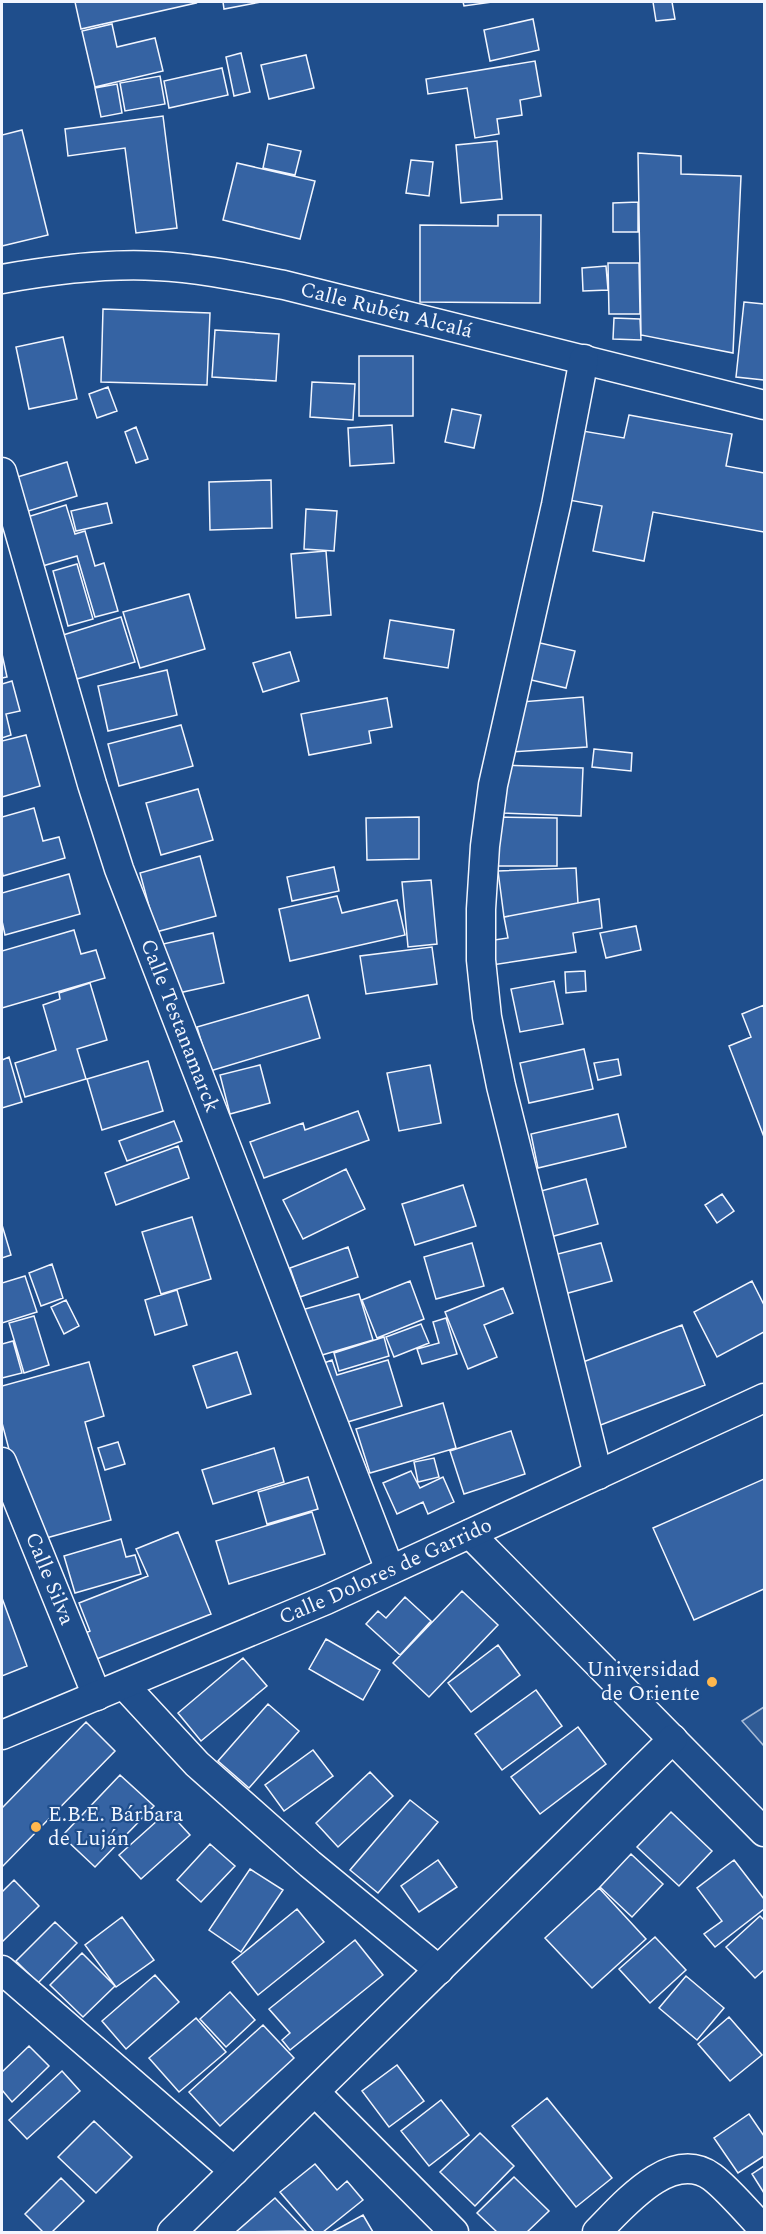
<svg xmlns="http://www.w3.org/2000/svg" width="766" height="2234" font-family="Spectral,serif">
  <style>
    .parking { fill: #305b95; stroke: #a8bbd7; stroke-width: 1.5 }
    .building { fill: #3563a3; stroke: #f2f6ff; stroke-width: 1.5 }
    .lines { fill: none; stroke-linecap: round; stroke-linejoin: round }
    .minor-casing { stroke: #f2f6ff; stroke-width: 31 }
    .minor { stroke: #1f4e8c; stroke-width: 28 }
    .poi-dot { fill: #ffb74d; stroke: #1f4e8c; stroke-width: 2 }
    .labels { text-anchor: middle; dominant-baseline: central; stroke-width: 4.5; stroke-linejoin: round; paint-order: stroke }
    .street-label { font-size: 21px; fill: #f2f6ff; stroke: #1f4e8c }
    .poi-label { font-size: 21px; fill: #f2f6ff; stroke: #1f4e8c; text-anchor: end }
  </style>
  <rect width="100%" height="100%" fill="#1f4e8c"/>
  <path class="parking" d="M764,1707V1746L742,1721Z"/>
  <path class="building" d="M75,2H195L196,3L81,29Z
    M223,2H261L224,9Z
    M463,2H492L464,6Z
    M653,2H672L675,19L656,21Z
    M533,19L539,50L490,61L484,30Z
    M112,24L117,47L155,38L163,71L95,87L82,31Z
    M241,53L250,92L234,96L226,57Z
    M306,55L314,88L269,99L261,65Z
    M535,61L541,96L520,100L522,115L497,119L499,134L475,138L467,88L428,94L426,79Z
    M222,68L228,95L169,108L164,81Z
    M160,76L165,104L125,111L120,83Z
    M117,84L122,113L101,117L95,88Z
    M163,116L177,228L136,233L125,148L68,156L65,129Z
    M22,130L48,235L2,246V135Z
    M497,141L502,199L461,203L456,145Z
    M268,144L301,151L295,175L263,168Z
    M638,153L681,156V174L741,176L733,353L641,335Z
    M411,160L433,162L429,196L406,193Z
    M237,163L315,181L300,239L223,220Z
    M638,202V232H613V203Z
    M498,215H541L540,303L420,302V225L498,226Z
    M608,263H639L640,314H609Z
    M606,266L608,290L583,291L582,268Z
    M744,302L764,304V380L736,377Z
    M103,309L210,313L207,385L101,382Z
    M614,318L640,319L641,340L613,339Z
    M215,330L279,334L276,381L212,377Z
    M63,337L77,399L29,409L16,347Z
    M359,356H413V416H359Z
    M312,382L355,384L353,420L310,417Z
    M108,387L117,411L97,418L89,394Z
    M452,409L481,415L474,448L445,442Z
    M629,415L732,434L726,466L764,473V532L653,512L644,561L593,551L602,506L558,498L571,429L624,438Z
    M392,425L394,463L350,466L348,428Z
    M136,427L148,459L136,463L125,432Z
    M67,462L77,496L25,512L14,478Z
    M271,480L272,528L210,530L209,482Z
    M107,503L112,523L76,531L71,511Z
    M66,505L75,534L85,531L95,566L104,563L118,611L95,617L77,556L39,567L24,518Z
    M306,509L337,511L334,551L304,549Z
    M326,551L331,615L296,618L291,554Z
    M77,564L93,619L68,626L53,571Z
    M189,594L205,649L140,668L123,612Z
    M121,617L135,662L77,679L63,635Z
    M390,620L454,630L448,668L384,658Z
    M523,639L575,651L566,688L514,676Z
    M290,652L299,681L263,692L253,663Z
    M2,654L7,677L2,678Z
    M167,670L177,715L108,731L98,686Z
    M12,681L20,711L6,714L11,735L2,738V684Z
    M583,697L587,747L511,752L508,703Z
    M387,698L392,727L369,731L371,743L309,755L301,714Z
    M181,725L193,766L119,786L108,744Z
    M26,735L40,786L2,797V741Z
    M594,749L632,753L631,771L592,767Z
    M502,765L583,768L581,816L500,813Z
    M198,789L213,840L161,855L146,803Z
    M34,808L43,841L59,837L65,858L3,876L2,870V817Z
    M419,817V859L367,860L366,818Z
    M497,817L557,818V866H497Z
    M200,856L216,916L156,932L140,873Z
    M334,867L339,891L292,901L287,877Z
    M576,868L578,903L504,917L498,871Z
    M69,874L80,914L5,935L2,921V893Z
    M431,880L437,944L408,947L402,882Z
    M337,896L342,913L397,900L405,935L290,961L279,909Z
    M599,899L602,928L573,933L576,952L479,967L475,943L508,938L504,917Z
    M636,926L641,950L606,958L600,933Z
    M74,930L81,954L96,950L105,978L2,1008V951Z
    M213,933L224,983L174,994L163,944Z
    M432,947L437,984L366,994L360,956Z
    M585,971L586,991L566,993L565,972Z
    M554,981L563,1024L520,1032L511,989Z
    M90,983L107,1040L77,1049L86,1079L25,1097L15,1063L56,1050L43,1005L60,999L59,993Z
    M308,995L320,1038L210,1071L197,1027Z
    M764,1005V1137L729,1046L751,1037L742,1014Z
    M584,1049L593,1089L529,1103L520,1063Z
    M9,1057L22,1102L2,1108V1060Z
    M618,1059L621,1075L598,1080L594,1063Z
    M148,1061L163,1111L102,1130L87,1079Z
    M260,1065L270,1103L230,1114L220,1075Z
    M430,1065L441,1123L399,1131L387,1073Z
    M358,1111L369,1140L264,1178L250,1142L303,1123L305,1130Z
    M618,1114L626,1147L538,1168L531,1134Z
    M174,1121L182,1141L127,1161L119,1141Z
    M178,1146L189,1178L116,1205L105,1173Z
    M346,1169L365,1209L303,1239L283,1200Z
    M586,1179L598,1224L543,1239L530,1194Z
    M463,1185L476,1226L415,1245L402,1204Z
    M722,1194L734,1211L717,1223L705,1205Z
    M192,1217L211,1279L161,1294L142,1232Z
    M2,1225L11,1255L2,1258Z
    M472,1243L484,1286L436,1299L424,1257Z
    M601,1243L612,1281L561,1295L550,1256Z
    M348,1247L358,1277L300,1297L290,1268Z
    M52,1264L63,1298L41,1306L29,1273Z
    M25,1276L37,1312L2,1323V1283Z
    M410,1281L424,1319L377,1338L362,1300Z
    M752,1281L764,1305V1332L717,1357L694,1312Z
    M503,1288L513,1313L484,1325L497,1357L468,1369L445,1312Z
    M177,1290L187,1325L155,1335L145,1300Z
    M359,1294L373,1340L312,1358L298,1311Z
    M66,1300L79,1326L64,1334L51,1307Z
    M34,1316L49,1365L24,1373L9,1323Z
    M446,1318L457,1354L422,1364L417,1349L439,1343L433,1322Z
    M421,1324L429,1343L394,1357L386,1337Z
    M682,1325L705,1385L598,1426L575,1365Z
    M384,1337L389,1356L339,1371L334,1353Z
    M13,1341L22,1373L2,1378V1344Z
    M237,1352L251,1394L207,1408L193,1366Z
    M332,1360L337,1375L388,1360L402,1406L334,1426L316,1366Z
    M89,1362L104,1416L85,1422L111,1520L39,1540L21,1495L2,1423V1386Z
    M443,1403L456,1448L370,1473L356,1429Z
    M511,1431L525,1474L464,1494L450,1451Z
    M118,1442L125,1464L105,1470L98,1448Z
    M274,1448L284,1482L213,1504L202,1470Z
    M434,1458L439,1477L418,1482L414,1462Z
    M411,1471L420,1488L443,1477L454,1502L428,1514L423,1502L397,1514L383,1483Z
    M308,1477L318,1509L267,1524L258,1492Z
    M764,1479V1589L694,1620L653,1528Z
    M312,1512L325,1554L229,1584L216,1541Z
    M178,1532L211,1614L84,1664L74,1638L90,1631L79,1603L148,1576L136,1549Z
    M121,1539L126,1557L135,1555L141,1574L75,1593L64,1556Z
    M462,1591L498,1625L429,1697L393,1663Z
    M405,1597L431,1621L400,1655L366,1624L378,1611L386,1618Z
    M2,1598L27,1666L2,1676Z
    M326,1639L380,1670L363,1700L309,1669Z
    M498,1645L520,1675L471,1712L448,1683Z
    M243,1658L267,1686L201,1741L178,1713Z
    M536,1690L562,1726L502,1770L475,1734Z
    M268,1704L299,1731L249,1788L218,1761Z
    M86,1722L115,1751L2,1867V1808Z
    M578,1727L606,1764L540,1814L511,1777Z
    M313,1750L333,1776L284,1811L265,1785Z
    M370,1772L393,1796L338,1847L316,1823Z
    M120,1775L154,1806L95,1867L62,1836Z
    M410,1800L438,1822L378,1893L350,1870Z
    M168,1811L190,1835L141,1879L119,1855Z
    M671,1812L712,1851L679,1886L637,1847Z
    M210,1844L235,1866L201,1902L177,1880Z
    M631,1854L663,1884L632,1917L600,1887Z
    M438,1860L457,1887L419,1912L401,1886Z
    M734,1860L764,1899V1909L715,1947L704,1934L722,1921L697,1888Z
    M250,1869L283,1890L241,1952L209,1930Z
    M14,1880L39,1906L2,1942V1892Z
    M599,1888L646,1939L592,1988L545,1938Z
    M297,1909L324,1942L258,1995L232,1962Z
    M760,1916L764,1920V1970L755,1978L726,1947Z
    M122,1917L154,1960L116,1987L85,1945Z
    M55,1922L77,1943L38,1983L16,1961Z
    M655,1937L686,1970L650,2003L619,1969Z
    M355,1940L383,1975L290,2050L282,2040L290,2033L269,2009Z
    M82,1953L115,1986L83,2017L50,1985Z
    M155,1975L179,2002L126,2049L102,2021Z
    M686,1976L724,2008L697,2040L659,2008Z
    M230,1992L255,2020L226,2047L200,2019Z
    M729,2017L762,2055L730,2081L698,2044Z
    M196,2018L226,2052L179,2092L149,2058Z
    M263,2025L294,2058L220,2126L189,2092Z
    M29,2046L49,2066L12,2102L2,2090V2072Z
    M397,2065L424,2101L389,2127L362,2091Z
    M62,2071L80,2091L27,2139L9,2120Z
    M547,2098L612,2178L576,2207L512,2126Z
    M441,2100L469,2135L429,2166L401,2131Z
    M749,2114L764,2136V2156L738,2173L714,2138Z
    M94,2121L132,2157L96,2193L58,2157Z
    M480,2133L514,2166L475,2206L440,2172Z
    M315,2164L337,2190L347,2181L363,2200L323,2232H314L280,2192Z
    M764,2166V2193L752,2174Z
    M514,2177L549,2211L527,2232H497L477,2213Z
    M61,2178L84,2201L52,2232H43L25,2214Z
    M275,2198L306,2231L236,2232Z
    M363,2215L373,2232H332Z"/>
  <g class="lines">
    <g class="minor-casing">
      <g id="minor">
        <path id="s1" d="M2,279C52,270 105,263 157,266C199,268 242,277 284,285L764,405"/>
        <path d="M584,359L556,505L493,785L485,846L481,909V960L487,1017L501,1086L598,1475"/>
        <path id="s2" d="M2,472L92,784L119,869L390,1570"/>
        <path id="s3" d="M2,1462L97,1696"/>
        <path d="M470,1534L764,1832"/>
        <path d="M124,1685L197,1764L310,1864L439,1970"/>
        <path id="s4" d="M2,1735L326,1600L764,1398"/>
        <path d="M2,1970L234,2171"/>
        <path d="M315,2092L454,2232"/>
        <path d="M172,2232L673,1739"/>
        <path d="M597,2232C622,2207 671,2147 712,2177C728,2189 749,2214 764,2230"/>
      </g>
    </g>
    <use href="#minor" class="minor"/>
  </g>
  <g class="poi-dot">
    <circle cx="712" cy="1682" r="6"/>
    <circle cx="36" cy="1827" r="6"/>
  </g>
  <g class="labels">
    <g class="street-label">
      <text stroke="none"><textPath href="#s1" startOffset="390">Calle Rubén Alcalá</textPath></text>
      <text stroke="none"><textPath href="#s2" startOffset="582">Calle Testanamarck</textPath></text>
      <text stroke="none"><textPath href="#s4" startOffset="417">Calle Dolores de Garrido</textPath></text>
      <text stroke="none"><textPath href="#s3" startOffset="126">Calle Silva</textPath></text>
    </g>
    <g class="poi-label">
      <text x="700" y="1670">Universidad<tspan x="700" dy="24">de Oriente</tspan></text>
      <text x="48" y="1815" text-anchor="start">E.B.E. Bárbara<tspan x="48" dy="24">de Luján</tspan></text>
    </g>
  </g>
  <rect width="766" height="2234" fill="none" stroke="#f2f6ff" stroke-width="6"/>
</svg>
